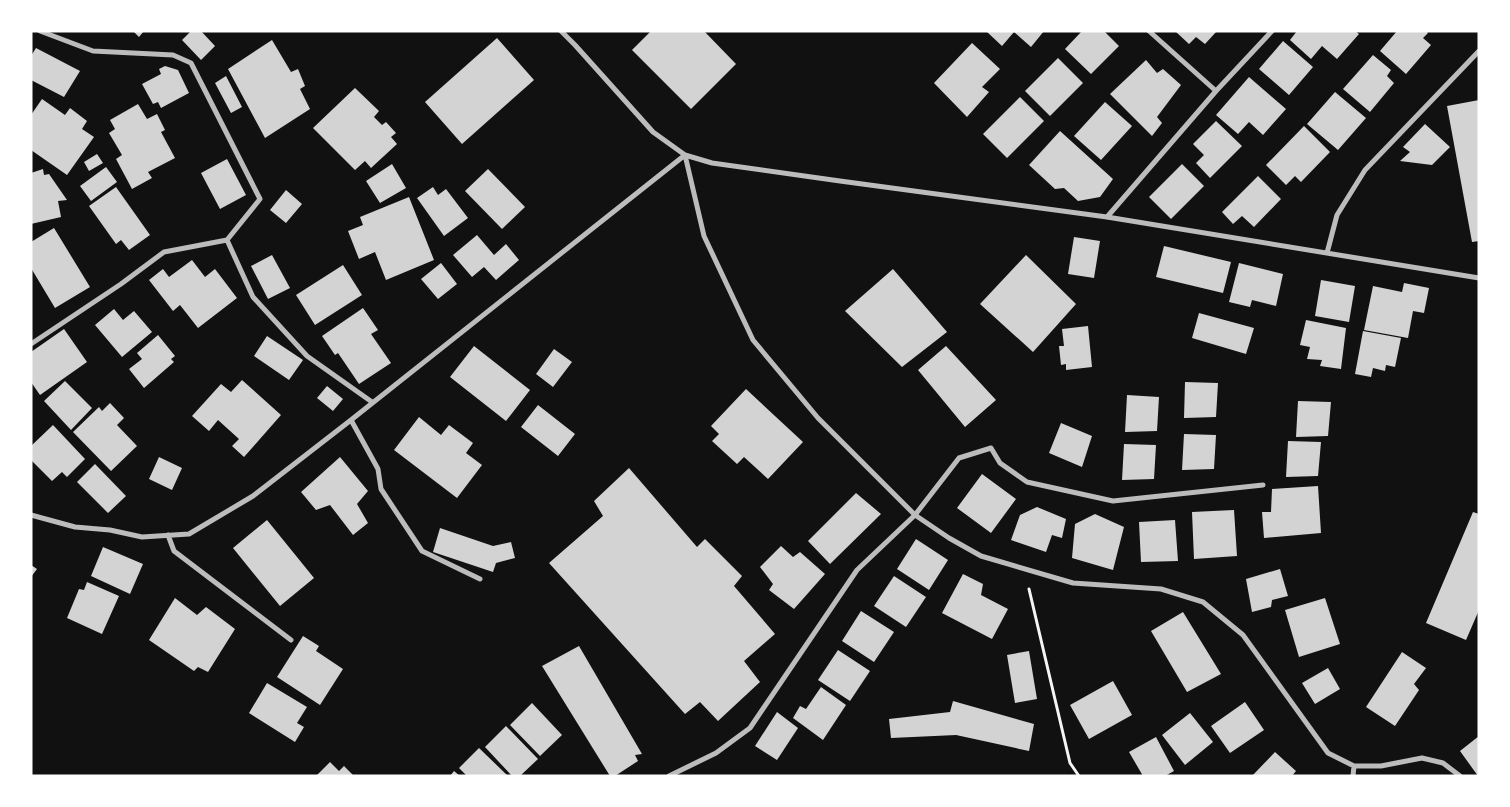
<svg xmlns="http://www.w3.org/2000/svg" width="1510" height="807" font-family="'Public Sans',sans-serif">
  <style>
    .building { fill: #d3d3d3 }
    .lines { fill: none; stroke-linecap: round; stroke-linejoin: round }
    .path { stroke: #f5f5f5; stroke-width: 3 }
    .minor { stroke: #bcbcbc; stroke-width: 5 }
  </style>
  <rect width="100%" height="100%" fill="#111"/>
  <path class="building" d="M133,31H144L139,37Z
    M191,31H201L215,46L201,60L182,40Z
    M651,31H704L736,64L691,109L632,50Z
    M986,31H1044L1031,47L1014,32L1002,46Z
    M1082,31H1104L1119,46L1091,74L1065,49Z
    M1175,31H1217L1205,44L1196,37L1189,44Z
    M1297,31H1355L1359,34L1337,59L1322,46L1311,59L1290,40Z
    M1397,31H1426L1428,33L1423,38L1431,45L1406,74L1380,51Z
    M497,38L534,80L462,144L425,102Z
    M272,40L291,72L298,69L305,86L300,89L310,109L265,138L228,69Z
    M1283,41L1313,67L1289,95L1259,69Z
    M972,43L1000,69L982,87L989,92L967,117L934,83Z
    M36,48L80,71L64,97L31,80V56Z
    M1373,55L1391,70L1387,76L1394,83L1370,112L1343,89Z
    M1058,58L1083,83L1050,116L1025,91Z
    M1146,60L1157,73L1163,69L1181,85L1157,117L1162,123L1152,136L1110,94Z
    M165,66L178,70L189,93L161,108L158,102L153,104L142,84L161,74L159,69Z
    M226,76L242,107L231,113L215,83Z
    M1249,77L1286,109L1263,135L1249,122L1238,134L1216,115Z
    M355,88L379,111L374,117L382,125L386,122L396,133L391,137L397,144L371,168L365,161L355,170L313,128Z
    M1335,92L1366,118L1338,150L1307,124Z
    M1020,97L1044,121L1007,158L983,134Z
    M42,99L65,115L70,108L87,121L82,129L94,137L67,175L31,150V115Z
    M1479,100V241L1472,242L1447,106Z
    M1105,102L1132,126L1101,160L1074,136Z
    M138,104L147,119L157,114L165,130L161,132L175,158L148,172L152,178L132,189L116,159L122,155L109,133L115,129L110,120Z
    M1216,121L1242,146L1210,178L1196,163L1204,155L1193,144Z
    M1425,124L1450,147L1432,165L1400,161L1410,152L1403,147Z
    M1304,126L1330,152L1301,182L1295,176L1286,185L1266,165Z
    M1060,131L1113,179L1100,197L1078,201L1064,188L1055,189L1029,165Z
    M97,154L103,163L89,171L84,162Z
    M227,159L246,195L220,209L201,173Z
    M392,164L406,188L380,203L366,181Z
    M1182,164L1204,186L1171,219L1149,197Z
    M106,167L117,182L91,201L80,186Z
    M43,169L44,175L49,174L67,200L58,201L61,217L31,224V173Z
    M488,169L525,207L502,229L465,191Z
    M1258,176L1281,199L1254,227L1242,216L1233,224L1222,212Z
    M116,187L150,235L129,250L121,240L116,244L89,206Z
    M433,187L438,195L446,189L468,218L444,236L417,198Z
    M286,190L302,204L286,223L270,210Z
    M409,197L434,260L386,280L375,252L359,259L348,231L363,225L360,217Z
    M54,228L90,287L55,308L31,268V242Z
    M477,235L494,255L506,244L519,260L496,280L484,267L472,277L453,255Z
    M1074,237L1100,241L1094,278L1068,274Z
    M1164,246L1231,262L1223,293L1156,277Z
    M272,255L290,288L268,299L251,266Z
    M1026,255L1076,304L1033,352L980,304Z
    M192,260L205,277L215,269L237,298L198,328L180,305L173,311L149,280L163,269L169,277Z
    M441,263L457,284L438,299L421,279Z
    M1239,263L1283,274L1276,306L1252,300L1250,307L1229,302Z
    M343,265L362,295L315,325L296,295Z
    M893,269L947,332L902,367L845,311Z
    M1321,280L1355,286L1349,322L1315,316Z
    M1404,283L1429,288L1424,313L1413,311L1408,338L1364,330L1373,286L1402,292Z
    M363,308L378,330L371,334L391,363L359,384L338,353L335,355L322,336Z
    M114,309L123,320L134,311L152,332L122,357L95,325Z
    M1199,313L1254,328L1246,354L1192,338Z
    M1306,320L1346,328L1341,369L1320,366L1322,360L1307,359L1310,347L1300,345Z
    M1088,326L1092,367L1066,370V364L1061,365L1059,346H1064L1062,329Z
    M64,329L87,362L40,395L31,382V352Z
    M1363,331L1401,338L1395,367L1386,365L1385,371L1373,368L1371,377L1355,374Z
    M158,335L175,356L171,359L174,362L144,388L129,369L142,359L137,353Z
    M267,336L303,360L289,380L254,356Z
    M474,346L530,390L506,421L450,377Z
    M946,346L996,400L965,427L918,370Z
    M554,349L572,362L553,387L536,374Z
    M242,380L281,415L244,457L232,446L239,439L218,420L209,431L192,416L221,384L231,392Z
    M65,381L92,408L71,430L44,401Z
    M1185,382L1218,383L1216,417L1184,418Z
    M327,386L343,399L333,411L317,398Z
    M746,389L803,442L768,479L744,457L737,464L712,441L719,434L711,426Z
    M1127,395L1159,397L1157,431L1125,432Z
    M1298,401L1331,402L1328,436L1296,437Z
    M110,403L124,418L117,425L137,446L111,471L73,432L99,407L102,411Z
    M538,405L575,434L558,456L521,427Z
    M419,417L441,435L449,425L473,443L466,453L482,465L457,498L394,450Z
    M1061,423L1092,436L1082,467L1049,453Z
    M53,425L85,459L67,477L62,472L52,481L31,460V446Z
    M1184,434L1216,435L1214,469L1182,470Z
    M1288,441L1321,442L1318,476L1286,477Z
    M1124,444L1156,445L1154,479L1122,480Z
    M159,457L182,468L172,490L149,479Z
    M340,457L368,491L357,504L368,523L353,535L330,505L316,510L301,492Z
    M95,464L126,496L108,513L77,482Z
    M629,468L697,547L705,539L742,576L734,586L775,634L744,661L760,682L718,721L700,702L685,714L549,563L603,516L594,501Z
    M982,474L1016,499L991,533L957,508Z
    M1318,486L1321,533L1264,538L1262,512H1271L1272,489Z
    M856,493L881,514L830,564L808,541Z
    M1037,507L1066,519L1062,538L1052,535L1046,552L1011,540L1020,515Z
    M1234,510L1237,556L1194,559L1192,512Z
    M1473,512L1479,514V610L1466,640L1426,623Z
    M1095,514L1124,527L1113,570L1072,558L1075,524Z
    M267,520L314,578L280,606L233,548Z
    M1175,520L1178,561L1141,562L1139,522Z
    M440,528L493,546L511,542L515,558L496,563L493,572L433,552Z
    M916,539L948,560L929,590L897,569Z
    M781,546L793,557L800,552L825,574L794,609L769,590L773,584L760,567Z
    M103,547L143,564L130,594L91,576Z
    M31,565L37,569L31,577Z
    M1280,569L1288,596L1272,600L1271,607L1252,612L1246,579Z
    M963,574L983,584L981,595L1008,609L992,639L942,613Z
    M894,576L926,597L906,627L874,606Z
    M87,582L119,596L102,634L67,618L79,589L84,590Z
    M175,598L197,615L206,607L235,629L208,672L198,667L194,671L149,640Z
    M1325,598L1340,644L1299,657L1285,610Z
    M861,611L894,632L874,662L842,641Z
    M1183,612L1221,674L1187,692L1151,631Z
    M303,636L319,646L316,651L343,669L320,705L277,677Z
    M579,646L642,754L635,755L638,761L615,776H610L542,666Z
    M838,650L870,671L850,701L818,680Z
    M1029,651L1037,699L1015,703L1007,655Z
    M1402,652L1426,668L1414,684L1419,690L1395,726L1366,707Z
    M1328,668L1340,689L1315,704L1302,683Z
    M1113,681L1132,715L1089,739L1070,705Z
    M267,683L307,707L297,723L304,727L295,742L249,713Z
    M821,687L846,705L823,740L793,718L800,706L806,709Z
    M953,701L1034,724L1029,751L956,735L891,738L889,719L950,712Z
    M1245,702L1264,730L1230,753L1211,726Z
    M532,703L562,735L540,756L510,725Z
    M777,712L798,728L777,760L755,746Z
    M1190,713L1213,742L1185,765L1162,735Z
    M506,726L538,759L520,776H512L485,747Z
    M1479,736V776H1478L1460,751Z
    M1156,737L1174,771L1165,776H1143L1129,752Z
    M479,748L508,776H467L459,768Z
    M1275,752L1296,771L1292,776H1252Z
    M330,762L339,771L344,766L354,776H316Z
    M454,771L460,776H450Z"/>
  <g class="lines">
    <path class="path" d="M1029,589L1070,763L1079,776"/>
    <path class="minor" d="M561,31L575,45L653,132L685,155L712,163L840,181L1107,217L1479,278
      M1149,31L1216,91
      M1107,217L1216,91L1272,31
      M227,240L253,297L307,356L372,402
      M1327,253L1337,215L1365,170L1479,51
      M31,344L121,284L164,252L227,240L260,199L191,63L173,55L93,51L40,31
      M351,420L378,469L381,489L422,551L480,579
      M31,515L75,527L110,530L142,537L189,534L253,496L351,420L685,155L704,236L753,340L818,418L915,515L949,538L981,556L1073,583L1161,589L1203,602L1243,635L1328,753L1354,766H1381L1422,758L1443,763L1460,776
      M168,535L174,551L291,640
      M669,776L716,753L750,728L857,570L915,515L959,458L991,448L1000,463L1027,482L1113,501L1263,485
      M1353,776L1354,766"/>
  </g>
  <rect width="1510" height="807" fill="none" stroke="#ffffff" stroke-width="65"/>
</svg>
